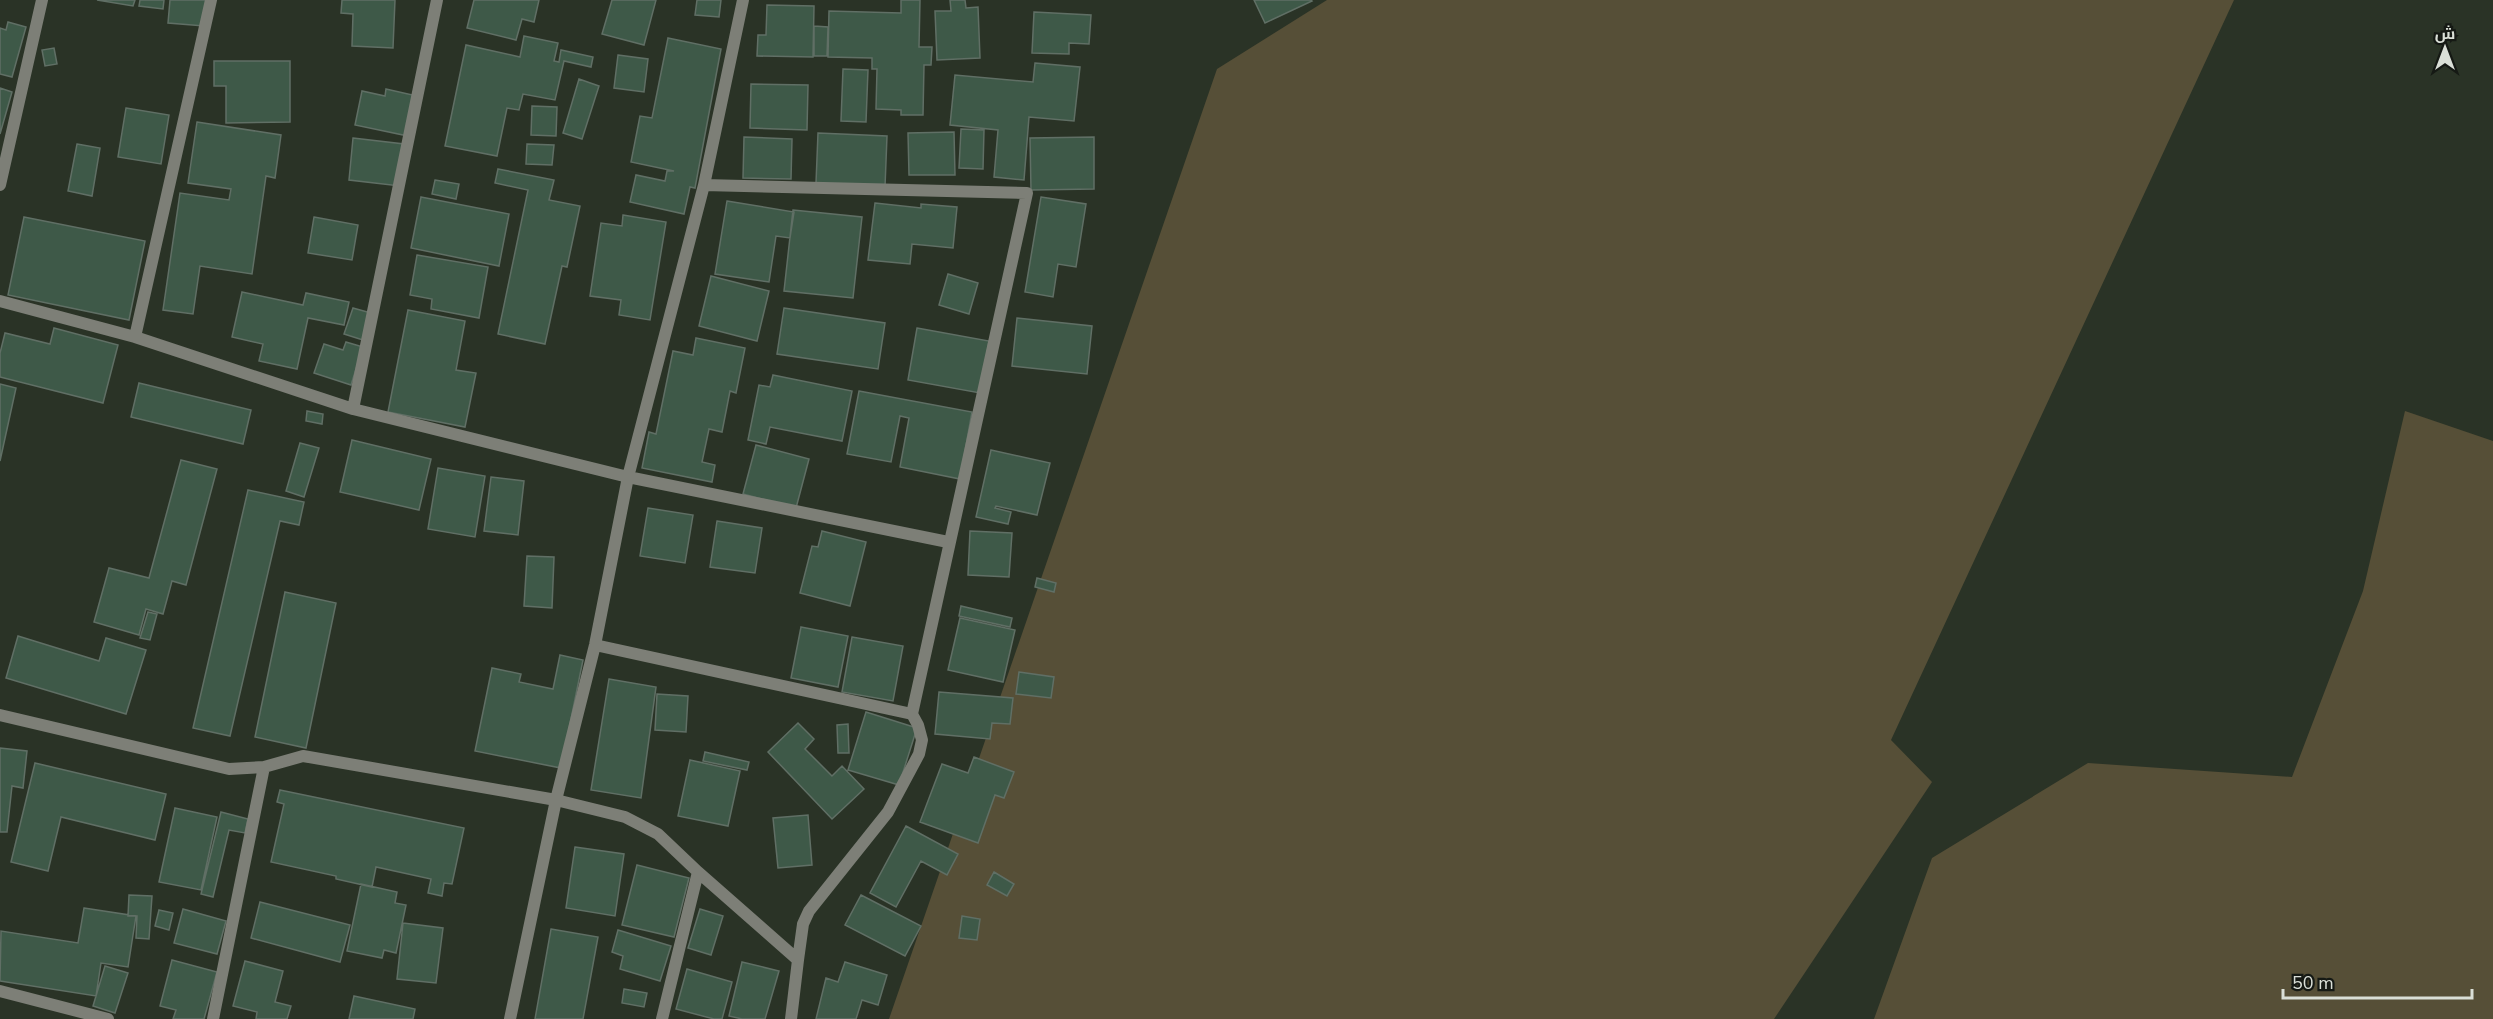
<svg xmlns="http://www.w3.org/2000/svg" width="2493" height="1019" font-family="'Nunito Sans',Cairo,sans-serif">
  <style>
    .green { fill: #564f37 }
    .building { fill: #3e5948; stroke: #606f65; stroke-width: 1.5 }
    .lines { fill: none; stroke-linecap: round; stroke-linejoin: round }
    .minor { stroke: #7d7f77; stroke-width: 12 }
  </style>
  <rect width="100%" height="100%" fill="#2a3326"/>
  <path class="green" d="M1327,0H2234L1891,740L1932,782L1774,1019H889L1217,69Z
    M2405,411L2493,441V1019H1874L1932,858L2088,763L2292,777L2363,591Z"/>
  <path class="building" d="M97,0H135L133,6Z
    M140,0H164L163,9L139,6Z
    M170,0H206L204,26L168,23Z
    M342,0H395L393,48L352,46L353,14L341,13Z
    M474,0H539L534,22L522,19L516,40L467,28Z
    M612,0H656L644,45L602,34Z
    M697,0H721L719,17L695,15Z
    M901,0H920L919,47H932L931,65H924L923,115H901V110L876,109L877,69H872V58L828,57L829,11L901,13Z
    M950,0H965L966,8L978,7L980,58L937,60L935,11H951Z
    M1254,0H1311L1312,1L1265,23Z
    M767,5L814,6L813,57L757,56L758,35H766Z
    M1034,12L1091,15L1089,44L1069,43V54L1032,53Z
    M8,22L26,27L12,77L0,74V28L6,30Z
    M814,26L828,27L827,56H814Z
    M524,36L558,43L554,61L559,62L561,50L593,57L591,67L564,61L555,100L523,94L519,110L507,108L497,156L445,146L466,45L520,57Z
    M668,38L721,49L695,188L690,187L684,214L630,202L636,175L665,181L667,171H674L631,162L640,116L652,118Z
    M54,48L57,64L45,66L42,50Z
    M618,55L648,59L644,92L614,88Z
    M214,61H290V122L226,123V86H214Z
    M1035,63L1080,67L1074,121L1029,117L1024,180L994,177L998,130L950,125L955,75L1033,82Z
    M843,69L868,70L866,122L841,121Z
    M579,79L599,86L582,139L563,133Z
    M751,84L808,85L807,130L750,128Z
    M0,88L12,92L0,134Z
    M386,89L417,96L408,136L355,125L362,91L385,96Z
    M532,106L557,107L556,136L531,135Z
    M126,108L169,115L161,164L118,157Z
    M197,122L281,135L275,178L266,176L252,274L200,266L193,314L163,310L180,193L229,200L231,189L188,183Z
    M961,129L984,130L983,169L959,168Z
    M954,132L955,175H909L908,133Z
    M818,133L887,136L885,187L816,183Z
    M744,137L792,139L791,179L743,178Z
    M1094,137V189L1031,190L1030,138Z
    M353,138L404,144L400,186L349,180Z
    M77,144L100,148L92,196L68,191Z
    M527,144L554,145L552,165L526,164Z
    M498,169L554,180L549,200L580,206L567,267L562,266L545,344L498,334L528,190L495,183Z
    M435,180L459,184L456,199L432,194Z
    M421,197L509,214L499,266L411,248Z
    M1041,197L1086,204L1076,267L1058,264L1053,297L1025,292Z
    M727,201L794,212L790,238L776,236L769,282L715,274Z
    M875,203L921,208V204L957,207L953,248L912,244L910,264L868,260Z
    M793,210L862,217L853,298L784,291Z
    M623,215L666,222L650,320L619,315L621,300L590,296L601,223L622,226Z
    M24,217L145,241L129,320L8,295Z
    M314,217L358,225L352,260L308,253Z
    M417,255L488,267L479,318L431,309L432,299L410,295Z
    M948,274L978,283L969,314L939,305Z
    M711,276L769,291L757,341L699,326Z
    M242,292L303,305L306,293L349,302L344,325L308,318L297,369L259,361L263,344L232,337Z
    M353,308L371,313L363,340L344,334Z
    M784,308L885,323L878,369L777,354Z
    M408,310L465,321L456,370L476,373L465,427L388,412Z
    M1017,318L1092,326L1087,374L1012,366Z
    M54,328L118,345L103,403L0,377V353L5,333L50,344Z
    M917,328L989,341L980,393L908,380Z
    M696,338L745,348L736,393L730,391L722,432L709,429L702,462L715,465L712,482L642,468L649,432L656,434L673,351L693,355Z
    M346,342L363,347L351,385L314,373L324,344L343,350Z
    M773,375L852,391L842,441L770,427L766,444L748,440L759,385L770,387Z
    M139,383L251,410L243,444L131,417Z
    M0,384L16,388L0,461Z
    M859,391L972,412L960,479L900,467L909,418L900,416L891,462L847,454Z
    M307,411L323,414L322,424L306,421Z
    M352,440L431,459L419,510L340,492Z
    M300,443L319,448L304,497L286,491Z
    M756,445L809,459L796,508L743,494Z
    M991,450L1050,463L1037,515L996,506L995,508L1011,512L1008,524L976,517Z
    M181,460L217,469L186,585L172,581L163,614L146,609L139,635L94,622L109,568L149,578Z
    M438,468L485,476L475,537L428,529Z
    M491,477L524,481L518,535L484,531Z
    M248,490L304,502L299,525L280,521L230,736L193,728Z
    M648,508L693,515L685,563L640,556Z
    M717,521L762,528L755,573L710,567Z
    M822,531L866,542L850,606L800,593L812,546L818,547Z
    M970,531L1012,533L1009,577L968,575Z
    M527,556L554,557L552,608L524,606Z
    M1037,578L1056,583L1054,592L1035,587Z
    M285,592L336,603L306,748L255,737Z
    M961,606L1012,618L1010,627L959,616Z
    M148,612L157,614L150,640L140,638Z
    M960,618L1015,630L1003,682L948,670Z
    M801,627L848,636L838,687L791,678Z
    M18,636L99,661L106,638L146,650L126,714L6,678Z
    M852,637L903,646L893,701L842,692Z
    M560,655L583,660L561,768L475,751L492,668L521,674L519,682L553,689Z
    M1019,672L1054,677L1051,698L1016,694Z
    M609,679L656,687L641,798L591,790Z
    M939,692L1013,698L1010,724L992,723L990,739L935,734Z
    M657,694L688,696L686,732L655,730Z
    M866,712L917,728L899,785L848,770Z
    M798,723L814,739L805,749L832,776L842,766L864,789L832,819L768,752Z
    M848,724L849,753H838L837,725Z
    M0,748L27,751L23,788L12,786L7,832H0Z
    M705,752L749,762L747,770L703,761Z
    M974,757L1014,772L1004,798L995,795L978,843L920,822L942,764L968,773Z
    M690,760L740,771L728,826L678,816Z
    M35,763L166,794L155,840L61,817L48,871L11,862Z
    M280,790L464,828L452,884L444,883L442,896L428,893L431,879L376,867L372,887L336,879V876L271,862L284,804L277,802Z
    M175,808L217,817L201,890L159,882Z
    M221,812L248,819L245,833L229,830L213,897L201,894Z
    M808,815L812,865L778,868L773,818Z
    M906,826L958,854L947,875L921,861L896,907L870,893Z
    M575,847L624,854L615,916L566,908Z
    M637,865L689,878L674,937L622,925Z
    M994,872L1014,884L1007,896L987,885Z
    M361,884L397,892L395,903L406,905L396,953L384,950L382,958L347,951Z
    M129,895L152,896L149,939L136,938L137,916H128Z
    M861,895L921,926L905,956L845,925Z
    M260,902L350,925L340,962L251,938Z
    M84,908L136,916L128,967L101,963L96,996L0,981L1,931L78,943Z
    M183,909L226,921L217,954L174,943Z
    M700,909L723,916L711,955L688,948Z
    M159,910L173,913L169,930L155,926Z
    M962,916L980,919L977,940L959,938Z
    M403,923L443,928L436,983L397,979Z
    M551,929L598,937L583,1019H535Z
    M618,930L671,946L660,981L620,969L623,956L612,952Z
    M172,960L217,972L204,1019H173L176,1010L160,1006Z
    M245,961L283,971L275,1002L291,1006L287,1019H256L257,1012L233,1006Z
    M742,962L779,971L765,1019H742L729,1016Z
    M845,962L887,975L878,1005L862,1000L856,1019H816L826,978L838,982Z
    M105,966L128,973L115,1013L93,1006Z
    M687,969L732,982L722,1019H714L676,1009Z
    M624,989L647,993L644,1007L622,1003Z
    M354,996L415,1009L413,1019H349Z"/>
  <g class="lines">
    <path class="minor" d="M437,0L353,409L628,477L948,542
      M0,185L42,0
      M704,185L1027,193L912,714L918,725L922,740L919,754L888,812L809,911L803,924L798,960
      M0,301L135,337L353,409
      M135,337L211,0
      M595,645L912,714
      M0,715L229,769L264,767L303,756L556,800L625,817L658,834L698,872L798,960L791,1019
      M0,991L108,1019
      M213,1019L264,767
      M510,1019L556,800L595,645L628,477L704,185L743,0
      M662,1019L698,872"/>
  </g>
  <g transform="translate(2445 48)" stroke="#151914" stroke-width="4.5" paint-order="stroke">
  <path d="M0-4.5L10 22L0 15L-10 22Z" fill="#dadfd7"/>
  <text y="-9" font-size="16" font-weight="bold" text-anchor="middle" fill="#dadfd7">ش</text>
  </g>
  <path d="M2283 989v9h189v-9" fill="none" stroke="#dadfd7" stroke-width="3"/>
  <text x="2292" y="989" font-size="18" fill="#dadfd7" stroke="#151914" stroke-width="4.5" paint-order="stroke">50 m</text>
</svg>
